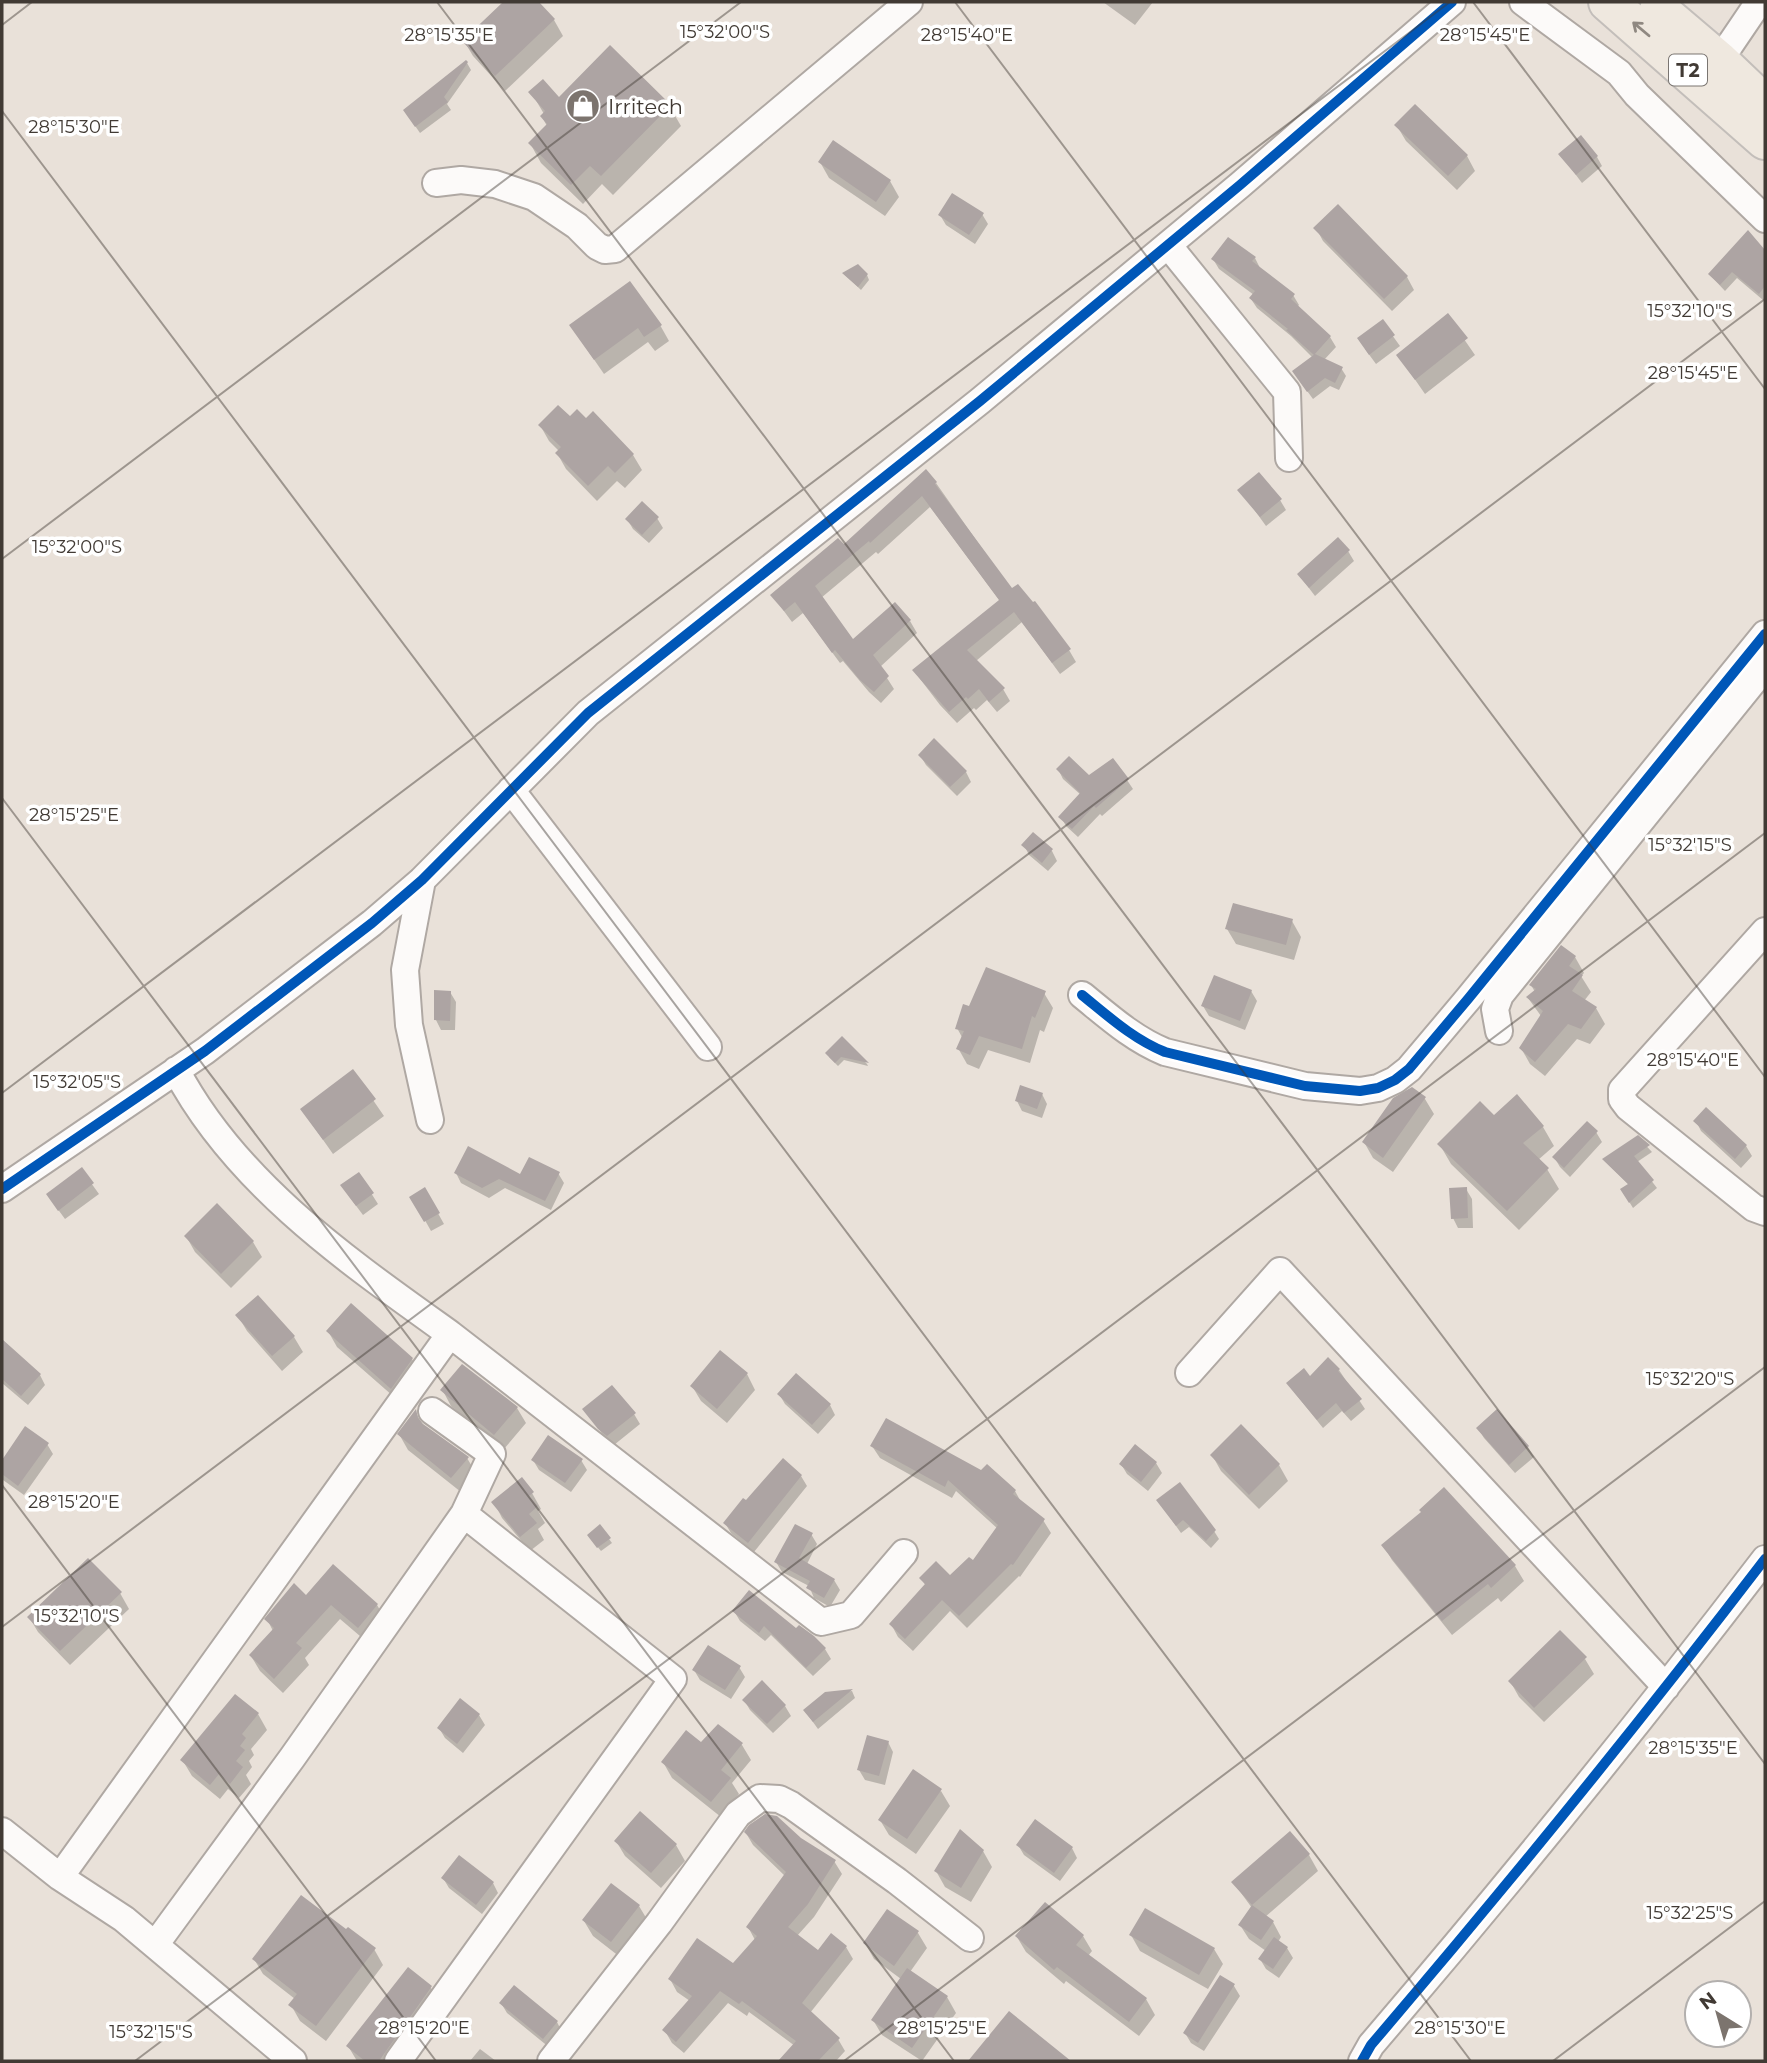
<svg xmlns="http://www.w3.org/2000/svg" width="1767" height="2063" font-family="Montserrat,sans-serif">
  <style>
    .shadow { fill: #0003 }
    .building { fill: #ada4a3 }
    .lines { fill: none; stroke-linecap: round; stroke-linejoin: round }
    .minor-casing { stroke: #afa8a3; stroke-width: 30 }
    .highway-casing { stroke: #c3beba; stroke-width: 42 }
    .minor { stroke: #fcfaf9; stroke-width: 26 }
    .highway { stroke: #efe8df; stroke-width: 38 }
    .cycleway-casing { stroke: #fff; stroke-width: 15 }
    .cycleway { stroke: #0057b8; stroke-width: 10 }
    .oneway { stroke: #8f8881 }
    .ticks { fill: none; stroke: #413a34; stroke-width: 2; stroke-opacity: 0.45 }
    .labels { text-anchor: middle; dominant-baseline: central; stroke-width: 7; stroke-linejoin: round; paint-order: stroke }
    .shield { fill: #fff; stroke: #7a7571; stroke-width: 2 }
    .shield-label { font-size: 19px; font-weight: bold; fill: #413a34 }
    .poi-label { font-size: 21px; fill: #413a34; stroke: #fff; text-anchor: start }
    .ticks-label { font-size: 18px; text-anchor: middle; fill: #413a34; stroke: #fff; stroke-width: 7; stroke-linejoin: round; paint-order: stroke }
  </style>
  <rect width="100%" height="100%" fill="#e9e1d9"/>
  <path class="shadow" d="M506,2H536L554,20L563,36L505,91L473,56L464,41Z
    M1103,2H1153L1135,25Z
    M610,48L670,107L681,126L613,195L602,184L583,204L541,163L530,143L547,126L542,117L544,114L531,92L559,99Z
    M467,63L471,70L447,104L451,110L420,133L409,117Z
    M1397,126L1467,156L1475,171L1457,190L1406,141Z
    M1560,154L1597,157L1602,166L1582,183Z
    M820,162L890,181L899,197L885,216L829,178Z
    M1338,206L1407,277L1414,290L1392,311L1323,241L1316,228Z
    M982,214L988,224L975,244L946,225L940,215Z
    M1759,257L1765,262V298L1763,300L1737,278L1725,291L1710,275Z
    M1255,258L1260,268L1293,295L1299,305L1297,307L1330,337L1336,347L1324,360L1341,368L1346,376L1339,390L1330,386L1313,399L1299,380L1313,358L1291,336L1257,308L1251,299L1254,295L1219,269L1213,259Z
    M844,274L867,275L869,280L861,290Z
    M1448,316L1475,355L1425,394L1398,355Z
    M1382,321L1400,346L1376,364L1365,349Z
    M660,325L669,341L655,351L648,342L604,374L571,326Z
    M570,419L633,455L642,470L625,488L617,481L597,501L566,469L557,453L559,451L549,441L540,425Z
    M936,483L1012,591L1069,650L1076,662L1060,674L1022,622L976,661L1003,689L1010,701L997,712L987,700L976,710L974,708L957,723L940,705L914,671L1000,601L930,507L878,554L876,552L821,598L853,642L910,621L917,633L880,667L894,689L881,703L869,692L843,661L840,663L803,613L792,622L772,595Z
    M1240,490L1280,500L1286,510L1266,526Z
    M657,518L663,528L649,543L633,529L627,519Z
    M1348,551L1354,561L1315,596L1299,575Z
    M920,755L966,772L971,782L957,796L926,765Z
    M1058,769L1089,778L1127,780L1133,789L1102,816L1100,814L1078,837L1066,826L1061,817L1081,795L1063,779Z
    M1024,845L1052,851L1057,861L1048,871L1029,855Z
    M1292,921L1301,937L1294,960L1236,944L1227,929Z
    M1561,947L1575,957L1584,973L1581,976L1591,992L1584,1001L1596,1008L1605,1024L1590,1044L1577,1039L1545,1076L1530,1064L1521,1048L1541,1016L1528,998L1535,992L1531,985Z
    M1251,991L1257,1001L1245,1030L1209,1016L1203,1006Z
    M450,992L456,1002L455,1030H441L436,1020Z
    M1044,993L1053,1008L1044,1032L1040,1030L1030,1063L988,1050L979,1069L967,1064L958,1048L963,1039L957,1028L970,1008Z
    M842,1038L867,1064L868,1066L844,1060L838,1066L829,1057Z
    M353,1071L384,1116L333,1154L302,1110Z
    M1412,1089L1425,1099L1434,1114L1393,1172L1373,1158L1364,1142Z
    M1042,1094L1047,1104L1042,1118L1022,1111L1017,1101Z
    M1706,1109L1746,1146L1752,1156L1741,1168L1701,1131L1696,1121Z
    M1494,1117L1543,1127L1554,1146L1538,1160L1547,1169L1559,1189L1519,1230L1451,1164L1440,1145Z
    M1596,1132L1602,1142L1570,1177L1560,1167L1554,1157Z
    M1638,1137L1652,1152L1637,1162L1657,1188L1633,1208L1622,1190L1629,1185L1604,1160Z
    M81,1169L99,1194L65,1219L54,1204Z
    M456,1173L521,1176L558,1173L564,1183L551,1210L505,1188L489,1198L461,1183Z
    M359,1174L378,1204L363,1215L348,1195Z
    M1466,1189L1472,1199L1473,1228H1458L1453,1218Z
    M425,1190L444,1224L431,1231L412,1197Z
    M186,1236L253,1242L262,1257L231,1288L195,1252Z
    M238,1316L294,1337L303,1352L282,1371L247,1331Z
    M328,1331L412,1359L421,1375L401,1403L337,1347Z
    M6,1345L40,1375L45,1385L28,1405L2,1383V1350Z
    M1328,1360L1339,1370L1365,1409L1351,1421L1342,1411L1323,1428L1294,1392Z
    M747,1374L755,1390L727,1423L701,1401L692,1386Z
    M443,1391L517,1408L526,1423L504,1449L451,1406Z
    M779,1394L830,1405L835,1415L818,1434L785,1404Z
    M584,1409L634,1414L640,1424L614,1445L606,1439Z
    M416,1413L424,1427L467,1458L476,1473L461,1492L408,1450L399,1434Z
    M1478,1428L1528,1447L1534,1457L1515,1473L1484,1438Z
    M26,1429L47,1444L53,1454L24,1495L3,1480L2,1463Z
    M872,1446L1015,1491L1021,1502L1043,1520L1051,1533L1020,1577L1019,1576L967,1628L950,1611L913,1651L898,1637L891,1624L926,1586L921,1578H950L973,1563L998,1529L956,1491L952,1498L880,1458Z
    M1212,1455L1279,1465L1288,1481L1259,1509L1221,1471Z
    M533,1460H581L587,1470L571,1492L539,1470Z
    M1156,1463L1162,1473L1148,1491L1127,1474L1121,1464Z
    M801,1476L807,1486L754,1552L731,1533L725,1523L746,1503Z
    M532,1493L541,1509L538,1511L545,1523L538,1529L544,1540L530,1551L502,1518L494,1502Z
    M1164,1509L1214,1531L1219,1539L1211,1548L1189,1527L1181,1533Z
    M811,1534L817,1544L807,1564L834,1580L840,1590L830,1607L814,1598L809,1586L782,1572L776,1562Z
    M591,1539H609L612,1543L601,1551Z
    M1383,1545L1515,1566L1524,1581L1501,1602L1498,1598L1452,1635L1392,1560Z
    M120,1593L129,1609L70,1665L38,1632L29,1617Z
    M307,1597L377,1605L386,1620L367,1642L340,1619L305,1658L309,1665L283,1693L260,1671L251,1656L273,1631L267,1619Z
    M734,1611L797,1630L799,1627L825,1649L831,1659L813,1676L771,1635L765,1641L740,1621Z
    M1585,1659L1594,1674L1544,1722L1519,1697L1510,1681Z
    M739,1667L745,1677L731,1699L700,1680L694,1670Z
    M852,1691L855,1698L818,1729L805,1711L825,1694Z
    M744,1700L785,1706L791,1716L773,1733L750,1710Z
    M258,1714L267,1730L251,1749L254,1755L249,1761L252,1767L246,1775L251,1784L239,1798L228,1789L220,1799L192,1776L183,1761Z
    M479,1715L485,1725L463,1753L445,1738L439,1728Z
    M719,1726L742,1745L751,1760L732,1783L739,1794L721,1817L672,1778L663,1762L701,1744Z
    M888,1742L893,1752L885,1785L865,1780L859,1770Z
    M941,1791L950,1806L916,1854L889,1835L880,1820Z
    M640,1814L676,1845L685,1861L661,1888L625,1856L616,1841Z
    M746,1833L800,1840L834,1861L842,1874L814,1917L797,1936L818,1953L846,1947L853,1959L810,2013L838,2039L845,2051L836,2061H783L782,2059L795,2046L749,2012L747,2016L728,2003L684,2053L672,2043L665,2031L690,2001L677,1992L670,1979L734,1965L755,1940L748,1927L785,1876L753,1845Z
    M1290,1833L1309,1855L1318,1871L1265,1917L1273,1922L1281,1937L1278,1942L1287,1948L1293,1958L1279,1978L1266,1969L1260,1959L1266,1951L1249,1939L1240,1925L1252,1908L1233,1882Z
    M1018,1845L1072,1848L1077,1858L1060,1881L1024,1855Z
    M983,1851L992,1867L971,1902L945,1887L936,1871Z
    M443,1878L493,1883L498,1893L482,1914L449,1888Z
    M639,1906L648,1921L620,1957L593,1936L584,1921Z
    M888,1911L918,1933L927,1948L910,1972L947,1997L956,2013L922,2061L882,2035L873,2020L901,1979L874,1959L865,1943Z
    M346,1931L374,1949L383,1965L326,2041L300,2021L291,2005L295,1999L263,1974L254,1959Z
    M1131,1935L1214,1949L1223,1964L1208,1989L1140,1951Z
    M1083,1936L1092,1951L1088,1956L1146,1999L1155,2015L1139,2036L1066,1981L1064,1984L1026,1952L1017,1937Z
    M408,1970L431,1988L440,2003L398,2061H357L348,2046Z
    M1221,1977L1234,1986L1240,1996L1204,2051L1191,2043L1185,2033Z
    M501,2003L557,2022L562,2032L550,2048L507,2013Z
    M480,2049L496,2061H470Z"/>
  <path class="building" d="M503,2H539L555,19L495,76L462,41Z
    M610,45L671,105L601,176L590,166L571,185L528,143L547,124L540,116L545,111L528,92L543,79L559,97Z
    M466,60L468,62L444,97L448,102L415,127L403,110Z
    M1415,104L1468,155L1448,176L1394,125Z
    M1581,135L1598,156L1576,175L1558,154Z
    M833,140L891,180L876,202L818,162Z
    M952,193L984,213L969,235L938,215Z
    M1338,204L1408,276L1384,299L1313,228Z
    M1748,230L1765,250V286L1759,294L1732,272L1720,285L1708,274Z
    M1228,237L1256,257L1252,261L1295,294L1291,299L1331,336L1314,355L1286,330L1288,329L1249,298L1255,291L1211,259Z
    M858,264L868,274L858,287L842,273Z
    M630,281L662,325L644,337L638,328L594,360L569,325Z
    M1448,313L1468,338L1415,380L1396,355Z
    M1383,319L1395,335L1369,355L1357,338Z
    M1315,354L1343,367L1335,383L1325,378L1307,392L1292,371Z
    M558,405L570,416L577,409L586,418L593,411L634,454L615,473L608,466L588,486L555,453L561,447L538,425Z
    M926,469L937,482L935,484L1012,588L1018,584L1033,602L1035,601L1071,649L1052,663L1014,612L967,650L1005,688L989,702L979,689L968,699L966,697L949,712L912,670L999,600L922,496L870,543L869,541L815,586L853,639L895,602L911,620L873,655L889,676L874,692L860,680L835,650L832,653L795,602L784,611L770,595L838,538L844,544Z
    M1259,472L1282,499L1260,517L1237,490Z
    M642,501L659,517L642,535L625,519Z
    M1338,537L1350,550L1309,588L1297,574Z
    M934,738L967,771L950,787L918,755Z
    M1069,756L1089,775L1113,758L1129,779L1096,808L1094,806L1072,829L1058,817L1080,793L1056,769Z
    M1033,832L1053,849L1042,863L1021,845Z
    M1233,903L1293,919L1286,945L1225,929Z
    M1561,945L1576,956L1569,966L1583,975L1572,991L1597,1007L1581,1029L1568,1024L1535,1062L1519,1048L1543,1011L1526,997L1536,989L1529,985Z
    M986,967L1046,991L1035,1018L1032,1016L1022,1049L979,1036L970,1055L956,1049L964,1031L955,1029L963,1004L969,1006Z
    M1214,975L1252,990L1240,1021L1201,1006Z
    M434,990L451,991L450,1021L434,1020Z
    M842,1036L869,1063L841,1057L835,1063L825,1053Z
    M353,1069L376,1099L323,1140L300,1109Z
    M1020,1085L1043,1093L1037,1109L1015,1101Z
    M1412,1087L1426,1097L1383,1158L1362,1142L1393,1098Z
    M1517,1094L1544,1126L1523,1143L1549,1168L1507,1211L1437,1144L1480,1101L1494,1115Z
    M1706,1107L1747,1145L1735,1159L1693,1121Z
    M1587,1121L1598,1131L1564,1168L1552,1157Z
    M1638,1135L1650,1145L1634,1156L1654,1180L1629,1203L1620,1189L1628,1184L1602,1159Z
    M468,1146L520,1174L529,1157L560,1172L545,1201L499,1179L482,1188L454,1173Z
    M82,1167L94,1183L58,1211L46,1194Z
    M359,1172L374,1193L356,1206L340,1185Z
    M425,1187L440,1213L424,1222L409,1197Z
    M1467,1187L1468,1218L1451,1219L1449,1188Z
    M217,1203L254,1241L221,1274L184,1236Z
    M258,1295L295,1336L272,1356L235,1315Z
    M351,1303L413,1358L391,1389L326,1331Z
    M2,1339L41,1374L21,1396L2,1379Z
    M720,1350L748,1373L717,1409L690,1386Z
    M1328,1357L1340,1369L1338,1371L1362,1399L1344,1413L1336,1403L1317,1420L1286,1383L1304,1368L1310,1376Z
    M462,1364L518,1407L494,1435L440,1390Z
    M796,1373L831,1404L812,1425L777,1394Z
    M612,1385L636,1413L607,1436L598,1429L582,1409Z
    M416,1409L418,1418L423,1424L469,1457L451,1478L397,1434Z
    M1497,1409L1529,1446L1509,1465L1476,1428Z
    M886,1418L981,1470L987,1464L1016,1490L1013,1494L1045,1519L1013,1565L1011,1564L959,1616L942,1600L905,1639L889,1624L925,1584L919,1578L936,1561L950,1575L969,1557L973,1560L998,1525L948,1480L945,1487L870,1446Z
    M1241,1424L1280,1464L1249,1495L1210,1455Z
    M25,1426L49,1443L18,1486L2,1474V1460Z
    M548,1435L583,1459L565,1483L531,1460Z
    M1135,1444L1157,1462L1141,1482L1119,1464Z
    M783,1458L802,1475L748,1543L723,1523L743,1498L746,1500Z
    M522,1477L534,1492L529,1496L538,1506L529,1514L537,1523L520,1537L491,1502Z
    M1180,1482L1216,1530L1206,1541L1183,1520L1176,1526L1156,1500Z
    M1444,1487L1516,1565L1491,1588L1488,1584L1442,1621L1381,1545L1421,1512L1419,1510Z
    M600,1524L611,1538L597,1548L587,1535Z
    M795,1524L813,1533L799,1558L835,1579L824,1598L806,1588L810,1581L774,1562Z
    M88,1558L122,1592L60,1651L27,1617Z
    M333,1564L378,1604L358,1628L331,1605L296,1643L302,1648L274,1679L249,1655L274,1628L264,1619L294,1583L306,1595Z
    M749,1590L796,1628L799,1625L814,1636L826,1648L806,1668L764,1626L759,1633L732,1611Z
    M1560,1630L1587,1657L1534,1708L1508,1681Z
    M708,1645L741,1666L725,1690L692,1670Z
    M762,1680L786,1705L767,1724L742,1700Z
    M853,1689L813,1722L803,1710L825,1692Z
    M235,1694L259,1713L242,1734L246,1738L240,1746L245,1750L236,1761L243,1767L230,1784L219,1774L210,1785L180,1760Z
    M460,1698L480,1714L457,1744L437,1728Z
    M718,1724L743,1743L721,1770L731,1778L711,1802L661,1762L686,1730L701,1742Z
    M867,1735L889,1741L879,1776L857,1770Z
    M913,1769L942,1789L907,1839L878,1820Z
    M640,1811L677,1844L651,1873L614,1841Z
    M765,1814L777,1816L801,1838L836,1860L808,1904L788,1927L818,1950L831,1933L847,1946L802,2003L840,2038L818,2061H778L796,2041L742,2001L739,2004L720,1991L676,2042L662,2030L692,1996L668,1979L697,1938L733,1963L757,1936L746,1927L786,1872L744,1832L749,1825Z
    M1035,1819L1073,1847L1054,1873L1016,1845Z
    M960,1829L984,1850L961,1888L934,1871Z
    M1290,1831L1310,1854L1252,1905L1231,1882Z
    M459,1855L494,1882L476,1905L441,1878Z
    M611,1883L640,1905L611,1942L582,1920Z
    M301,1895L346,1929L348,1927L376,1948L316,2026L288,2005L297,1994L252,1959Z
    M1045,1902L1084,1935L1076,1945L1147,1998L1129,2022L1057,1967L1054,1970L1015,1936Z
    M1252,1905L1274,1921L1261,1940L1238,1925Z
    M1145,1908L1215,1948L1199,1975L1129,1935Z
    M887,1909L919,1931L894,1966L863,1943Z
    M1274,1937L1288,1947L1273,1969L1258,1959Z
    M408,1967L432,1986L379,2061H365L346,2046Z
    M907,1968L948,1996L912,2048L871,2020Z
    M1220,1975L1235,1984L1198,2043L1183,2033Z
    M514,1985L558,2021L543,2039L499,2003Z
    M1009,2011L1071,2061H968Z"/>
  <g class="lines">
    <g class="minor-casing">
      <path id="minor" d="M1523,2L1619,73L1637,95L1765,219
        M1719,61L1759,2
        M436,183L461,180L495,184L534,197L577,226L597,246L605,250L615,249L909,2
        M1168,245L1287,392L1289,458
        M511,790L708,1047
        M422,880L405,970L409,1025L430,1120
        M1765,931L1622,1090V1099L1628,1107L1754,1208L1765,1212
        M1082,995C1108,1016 1133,1039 1165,1052L1305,1086L1360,1091L1378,1088L1395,1080L1409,1069L1468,999L1765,634
        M1499,1031L1495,1009L1500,995L1765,667
        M176,1070C236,1184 348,1261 450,1334L821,1622L851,1615L904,1553
        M2,1189L205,1051L372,923L422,880L588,713L980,401L1240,185L1452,2
        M1189,1373L1280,1271L1666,1687
        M2,1831L60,1877L124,1919L293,2061
        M60,1877L450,1334
        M155,1945L292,1758L464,1514L492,1454L432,1411
        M398,2061L673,1679L464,1514
        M551,2061L659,1923L738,1814L760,1798L779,1799L791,1805L897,1881L970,1938
        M1362,2061L1371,2045C1507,1886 1638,1725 1765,1559"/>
    </g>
    <g class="highway-casing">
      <path id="highway" d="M1608,2L1765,140
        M1659,10L1719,61L1765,105"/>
    </g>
    <use href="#minor" class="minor"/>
    <use href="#highway" class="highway"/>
    <g class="cycleway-casing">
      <path id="cycleway" d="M1082,995C1108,1016 1133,1039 1165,1052L1305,1086L1360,1091L1378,1088L1395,1080L1409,1069L1468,999L1765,634
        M2,1189L205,1051L372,923L422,880L588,713L980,401L1240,185L1452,2
        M1362,2061L1371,2045C1507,1886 1638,1725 1765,1559"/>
    </g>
    <use href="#cycleway" class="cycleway"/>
  </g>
  <defs><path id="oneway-shaft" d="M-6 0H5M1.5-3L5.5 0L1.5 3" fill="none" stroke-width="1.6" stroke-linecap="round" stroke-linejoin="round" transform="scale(1.75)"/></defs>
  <use class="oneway" href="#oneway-shaft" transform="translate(1641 29) rotate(-140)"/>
  <path class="ticks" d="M437,2L1765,1764M955,2L1765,1077M1473,2L1765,389M2,25L32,2M2,111L1471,2061M2,559L741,2M2,798L954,2061M2,1093L1450,2M2,1485L436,2061M2,1627L1765,299M135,2061L1765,833M844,2061L1765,1367M1553,2061L1765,1901"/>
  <defs>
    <g id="shop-disc" transform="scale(1.75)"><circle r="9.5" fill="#7c746e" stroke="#fff"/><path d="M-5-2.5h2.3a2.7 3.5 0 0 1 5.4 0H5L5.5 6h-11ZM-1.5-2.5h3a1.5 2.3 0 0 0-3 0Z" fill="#fff"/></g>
  </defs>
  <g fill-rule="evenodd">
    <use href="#shop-disc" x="583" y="106"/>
  </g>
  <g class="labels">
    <rect class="shield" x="1669" y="54.5" width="38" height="31" rx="5"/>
    <g class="shield-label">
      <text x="1688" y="70">T2</text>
    </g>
    <g class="poi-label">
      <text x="608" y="106">Irritech</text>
    </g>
  </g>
  <g class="ticks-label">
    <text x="725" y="38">15°32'00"S</text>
    <text x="449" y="41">28°15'35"E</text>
    <text x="967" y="41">28°15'40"E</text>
    <text x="1485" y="41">28°15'45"E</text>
    <text x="74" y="133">28°15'30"E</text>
    <text x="1690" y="317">15°32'10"S</text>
    <text x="1693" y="379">28°15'45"E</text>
    <text x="77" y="553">15°32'00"S</text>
    <text x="74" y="821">28°15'25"E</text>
    <text x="1690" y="851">15°32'15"S</text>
    <text x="1693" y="1066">28°15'40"E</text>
    <text x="77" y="1088">15°32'05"S</text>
    <text x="1690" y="1385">15°32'20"S</text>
    <text x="74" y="1508">28°15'20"E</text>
    <text x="77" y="1622">15°32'10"S</text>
    <text x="1693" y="1754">28°15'35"E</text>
    <text x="1690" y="1919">15°32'25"S</text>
    <text x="424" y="2034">28°15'20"E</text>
    <text x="942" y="2034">28°15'25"E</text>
    <text x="1460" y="2034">28°15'30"E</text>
    <text x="151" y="2038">15°32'15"S</text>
  </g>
  <rect width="1767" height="2063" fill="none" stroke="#413a34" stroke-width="7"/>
  <g transform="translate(1718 2014) rotate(323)"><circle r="33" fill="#ffffff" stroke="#b3b0ae" stroke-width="2"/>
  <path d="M0-5L12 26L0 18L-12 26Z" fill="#7c746e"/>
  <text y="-10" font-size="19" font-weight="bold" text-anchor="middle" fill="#413a34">N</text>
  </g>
</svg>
